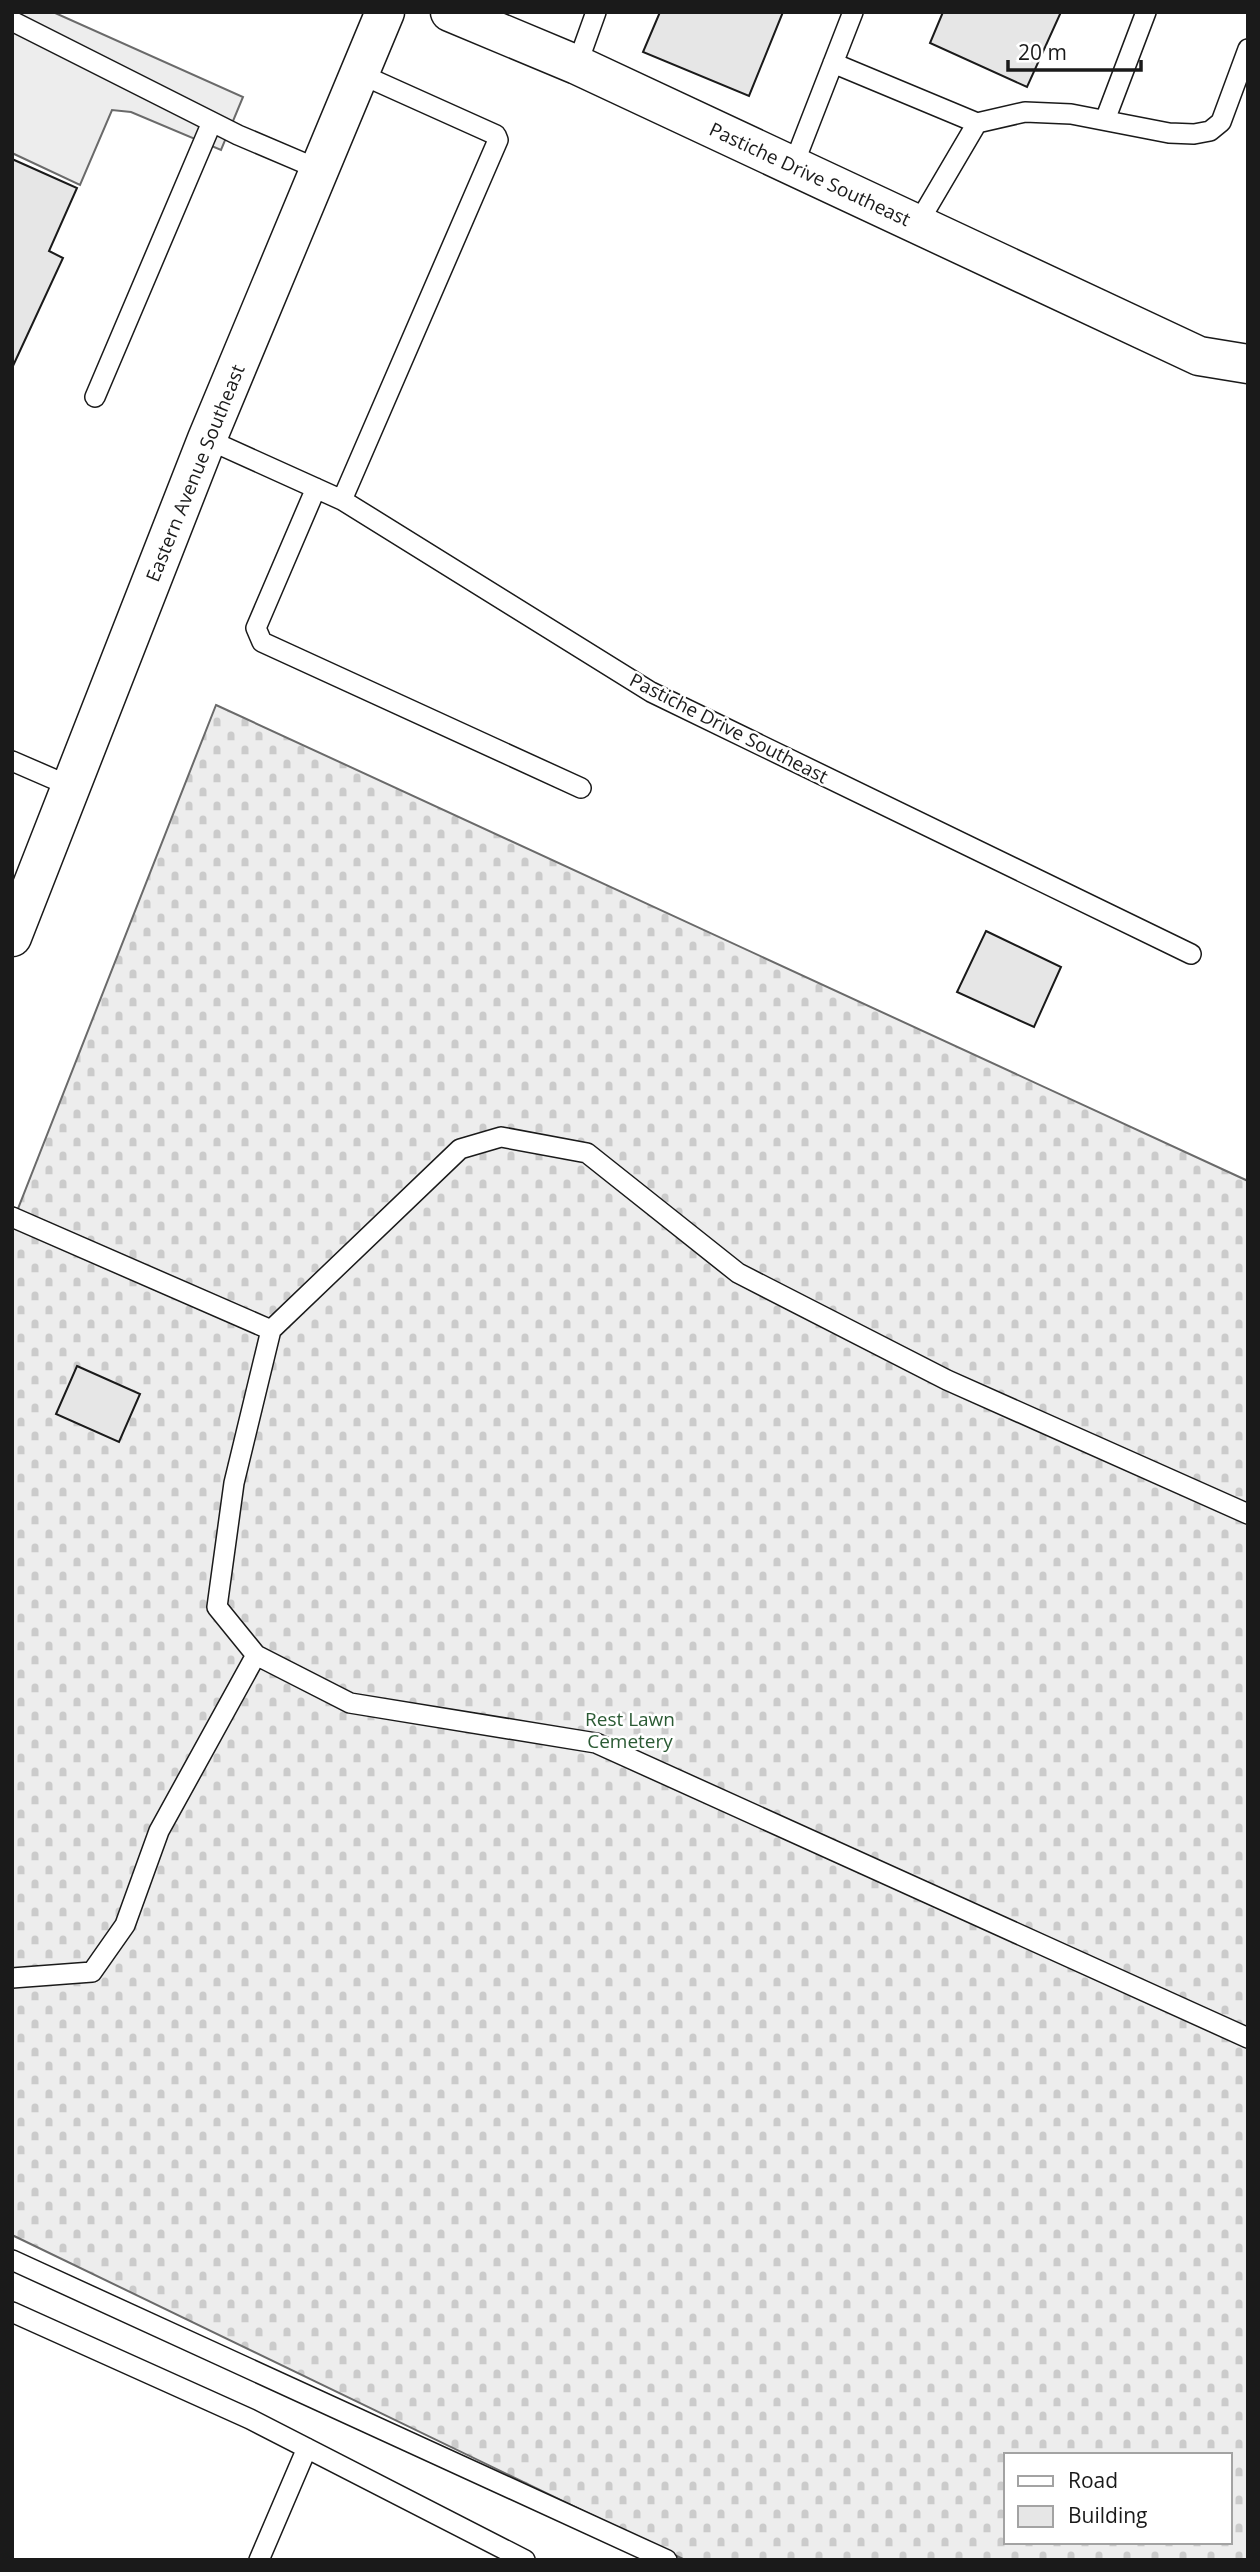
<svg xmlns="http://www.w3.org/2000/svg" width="1260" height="2572" font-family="'Open Sans',sans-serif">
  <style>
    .built { fill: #ededed; stroke: #6a6a6a; stroke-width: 2 }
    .cemetery { fill: url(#cemetery-stones); stroke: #6a6a6a; stroke-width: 2; fill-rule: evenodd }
    .building { fill: #e6e6e6; stroke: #1a1a1a; stroke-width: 2 }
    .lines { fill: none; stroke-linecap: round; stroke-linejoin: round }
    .service-casing { stroke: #1a1a1a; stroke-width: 22 }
    .minor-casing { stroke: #1a1a1a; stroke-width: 41 }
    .secondary-casing { stroke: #1a1a1a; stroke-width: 41 }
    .service { stroke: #fff; stroke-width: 19 }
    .minor { stroke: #fff; stroke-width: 38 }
    .secondary { stroke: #fff; stroke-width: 38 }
    .labels { text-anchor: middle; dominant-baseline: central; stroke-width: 5; stroke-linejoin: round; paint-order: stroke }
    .street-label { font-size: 19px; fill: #1a1a1a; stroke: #fff }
    .park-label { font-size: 19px; fill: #2b5a34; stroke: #fff }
  </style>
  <defs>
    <pattern id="cemetery-stones" width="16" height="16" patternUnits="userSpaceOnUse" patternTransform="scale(1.75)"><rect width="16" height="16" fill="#ededed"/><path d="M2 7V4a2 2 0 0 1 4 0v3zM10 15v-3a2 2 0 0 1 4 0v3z" fill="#cbcbcb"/></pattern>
  </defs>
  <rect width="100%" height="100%" fill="#fff"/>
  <path class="built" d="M12,12H53L243,97L221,150L131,112L112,110L80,185L12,153Z"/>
  <path class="cemetery" d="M216,705L1248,1181V2560H685L12,2235V1224ZM1006,2455H1230V2542H1006Z"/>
  <path class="building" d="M660,12H783L749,96L643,52Z
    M943,12H1061L1027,87L930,43Z
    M12,159L77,188L49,251L63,258L12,368Z
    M986,931L1061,967L1034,1027L957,992Z
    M77,1366L140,1394L119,1442L56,1414Z"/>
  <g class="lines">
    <g class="service-casing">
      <path id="service" d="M12,21L238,135L318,169
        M833,63L977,123L917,225
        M577,65L596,12
        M1105,120L1146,12
        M977,123L1025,112L1071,114L1169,133L1194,134L1210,131L1221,122L1248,49
        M793,166L853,12
        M95,397L212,122
        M207,439L342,500L651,692L1191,954
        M316,488L256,628L262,642L581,788
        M342,500L498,140L496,135L358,73
        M12,761L72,787
        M12,1217L271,1330
        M256,1655L350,1703L596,1743L1248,2038
        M12,1978L92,1972L125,1925L159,1831L256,1655L217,1607L234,1483L271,1330L460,1149L501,1137L587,1153L738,1273L947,1380L1248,1514
        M12,2260L667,2560
        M12,2312L250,2419L525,2560
        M259,2560L307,2448"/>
    </g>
    <g class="minor-casing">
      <path id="minor" d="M450,12L577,65L1199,356L1248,364"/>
    </g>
    <g class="secondary-casing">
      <path id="secondary" d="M12,937L207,439L385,12"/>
    </g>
    <use href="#service" class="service"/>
    <use href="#minor" class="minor"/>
    <use href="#secondary" class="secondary"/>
  </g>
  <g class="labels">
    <g class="street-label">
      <text transform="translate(810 174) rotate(25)">Pastiche Drive Southeast</text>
      <text transform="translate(195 473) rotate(-68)">Eastern Avenue Southeast</text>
      <text transform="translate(729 728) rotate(27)">Pastiche Drive Southeast</text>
    </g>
    <g class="park-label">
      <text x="630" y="1719">Rest Lawn<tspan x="630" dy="22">Cemetery</tspan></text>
    </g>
  </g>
  <rect width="1260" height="2572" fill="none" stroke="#1a1a1a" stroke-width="28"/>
  <rect x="1004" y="2453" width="228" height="91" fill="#ffffff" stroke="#a3a3a3" stroke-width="2"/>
  <rect x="1018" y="2476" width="35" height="10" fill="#ffffff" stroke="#a3a3a3" stroke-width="2"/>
  <text x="1068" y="2488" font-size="21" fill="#1a1a1a">Road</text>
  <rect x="1018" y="2506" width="35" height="21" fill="#e6e6e6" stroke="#a3a3a3" stroke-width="2"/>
  <text x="1068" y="2523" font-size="21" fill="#1a1a1a">Building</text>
  <path d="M1008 60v10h133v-10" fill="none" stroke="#1a1a1a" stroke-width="3.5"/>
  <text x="1018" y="60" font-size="21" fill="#1a1a1a" stroke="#ffffff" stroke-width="5" paint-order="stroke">20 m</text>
</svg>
